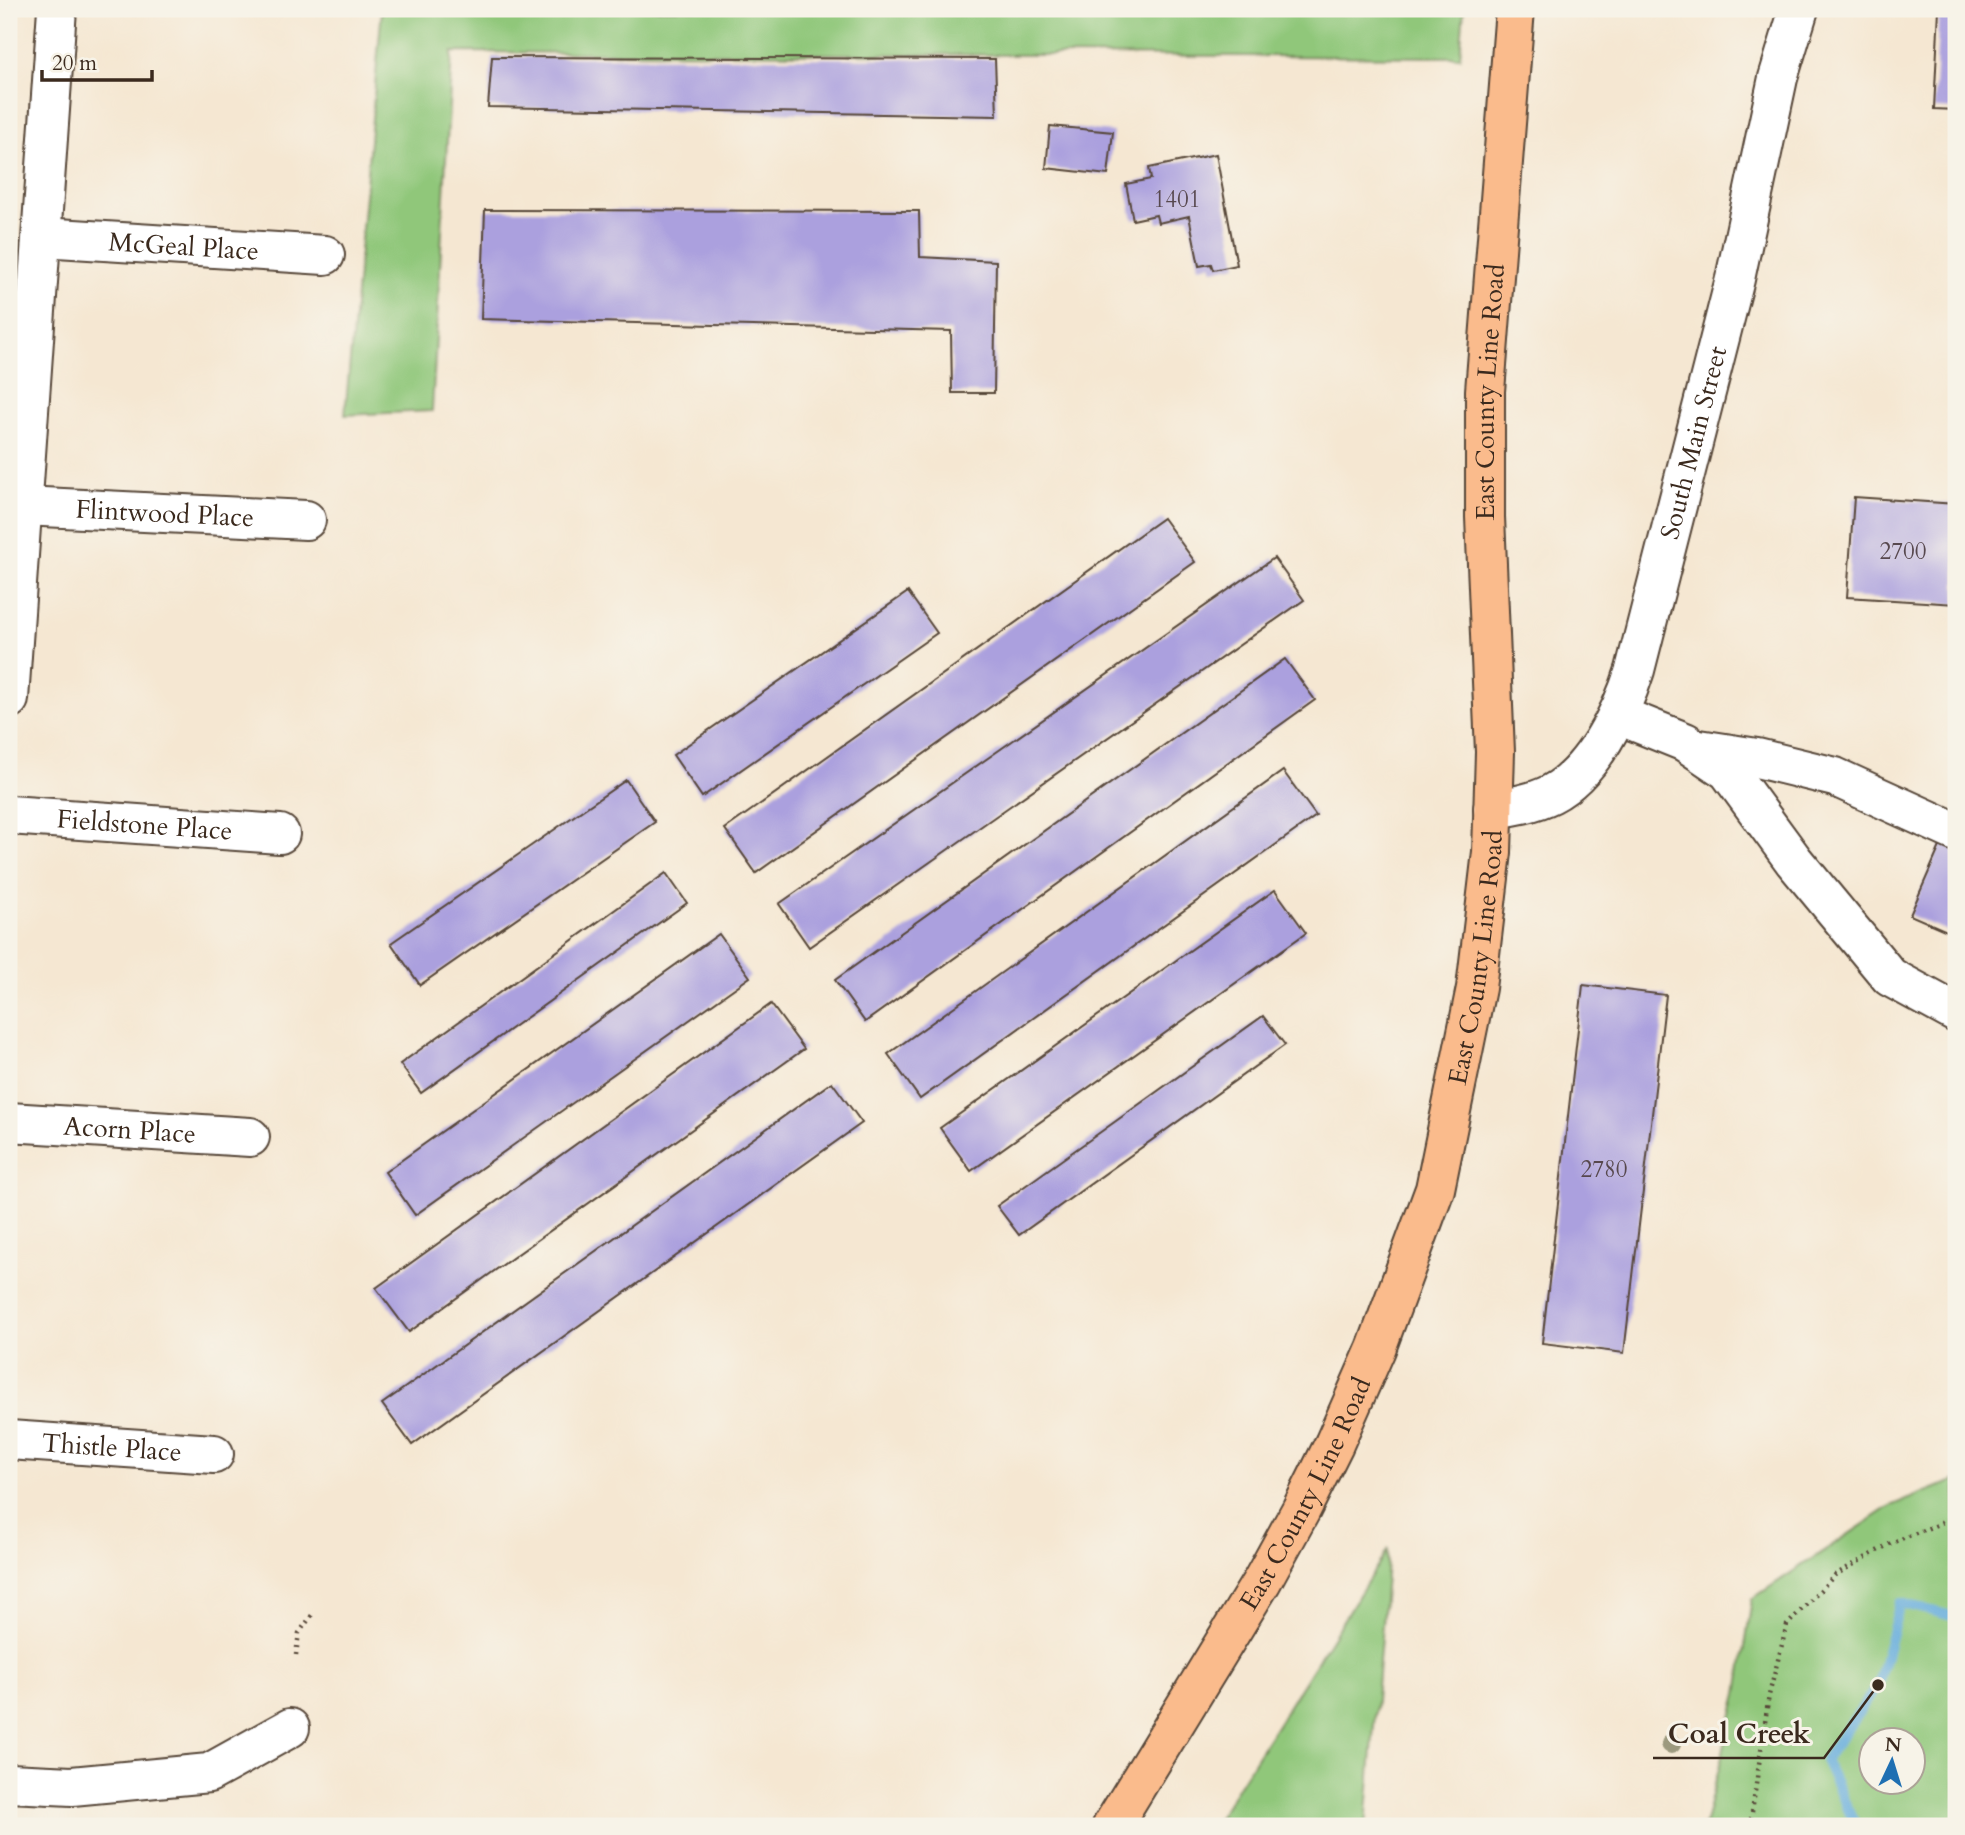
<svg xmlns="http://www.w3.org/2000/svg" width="1965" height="1835" font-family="Cardo,serif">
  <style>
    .green { fill: #90c77a; stroke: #66784c; stroke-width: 2; fill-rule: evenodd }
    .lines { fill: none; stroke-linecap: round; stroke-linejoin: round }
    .stream { stroke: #64acdb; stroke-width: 10 }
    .building { fill: #aba0de }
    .minor-casing { stroke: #574639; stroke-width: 42 }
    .major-casing { stroke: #574639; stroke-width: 42 }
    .path { stroke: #574639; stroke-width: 4.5; stroke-dasharray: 2 5; stroke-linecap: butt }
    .minor { stroke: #fff; stroke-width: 38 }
    .major { stroke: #fabb8c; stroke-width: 38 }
    .tree { fill: #9c997e }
    .labels { text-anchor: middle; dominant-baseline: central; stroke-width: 6; stroke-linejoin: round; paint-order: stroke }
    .number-label { font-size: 23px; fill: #57484e }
    .street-label { font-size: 26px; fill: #3b2a1e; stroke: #f7f3e8 }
    .leader { fill: none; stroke: #3b2a1e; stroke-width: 2.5 }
    .callout-dot { fill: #3b2a1e; stroke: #f7f3e8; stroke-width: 2.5 }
    .callout-label { font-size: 28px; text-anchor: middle; font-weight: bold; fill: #3b2a1e; stroke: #f7f3e8; stroke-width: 6; stroke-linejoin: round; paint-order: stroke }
  </style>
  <rect width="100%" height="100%" fill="#f7f3e8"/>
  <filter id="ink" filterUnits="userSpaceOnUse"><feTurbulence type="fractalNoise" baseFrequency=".0143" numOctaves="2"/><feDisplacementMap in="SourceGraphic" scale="14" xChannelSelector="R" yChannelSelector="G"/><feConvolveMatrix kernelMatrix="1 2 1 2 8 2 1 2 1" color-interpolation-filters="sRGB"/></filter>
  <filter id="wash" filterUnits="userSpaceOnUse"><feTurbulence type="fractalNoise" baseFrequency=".00686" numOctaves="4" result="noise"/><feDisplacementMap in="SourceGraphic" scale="28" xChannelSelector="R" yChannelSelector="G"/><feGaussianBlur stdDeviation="1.57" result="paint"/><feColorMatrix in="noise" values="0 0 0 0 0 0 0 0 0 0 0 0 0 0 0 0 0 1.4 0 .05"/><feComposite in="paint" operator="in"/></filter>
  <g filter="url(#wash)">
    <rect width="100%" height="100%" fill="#f5e7d2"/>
    <path class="green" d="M382,9H1464L1460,57L452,52L432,411L345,415Z
      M1956,1480V1826H1704L1738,1694L1752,1599L1891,1506ZM1870,1741H1912V1783H1870Z
      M1388,1549L1366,1826H1213Z"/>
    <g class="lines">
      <path class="stream" d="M1856,1826L1825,1760L1878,1685L1900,1603L1956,1617"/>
    </g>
    <g id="blocks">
      <path class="building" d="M1939,9H1956V110L1934,109Z
        M492,57L995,59L997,116L488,107Z
        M1050,126L1113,132L1108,175L1046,168Z
        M1216,154L1237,265L1213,270L1211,264L1199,266L1189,216L1158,223L1156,215L1133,220L1126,184L1151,179L1149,168Z
        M485,210L919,211L920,257L996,261L994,393H952L951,331L481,319Z
        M1854,497L1956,504V604L1847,597Z
        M1163,518L1195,562L756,873L725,829Z
        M1274,558L1304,600L809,947L779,904Z
        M908,592L937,633L702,797L673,755Z
        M1285,659L1315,700L865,1022L835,980Z
        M1283,771L1316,816L920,1099L888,1054Z
        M626,780L655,822L420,985L391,943Z
        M1944,837L1956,842V935L1910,915Z
        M666,873L687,903L421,1093L400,1064Z
        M1275,890L1306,933L971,1171L940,1128Z
        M719,934L750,977L415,1215L385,1172Z
        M1583,985L1666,995L1624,1353L1542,1343Z
        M771,1004L804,1049L409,1332L376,1288Z
        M1263,1016L1285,1045L1019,1235L997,1206Z
        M832,1082L862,1123L412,1445L382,1404Z"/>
    </g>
  </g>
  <g filter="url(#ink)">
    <use href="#blocks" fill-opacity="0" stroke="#574639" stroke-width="2"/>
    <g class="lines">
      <g class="minor-casing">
        <g id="minor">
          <path id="s1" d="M42,237L325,255"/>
          <path id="s2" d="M23,506L306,520"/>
          <path d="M9,699L57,9"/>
          <path d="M1618,715L1685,742L1728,771L1794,861L1890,977L1956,1013"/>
          <path d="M1699,749L1757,758L1835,777L1956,832"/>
          <path id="s3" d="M1493,809C1514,806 1533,803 1551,794C1592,773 1622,712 1635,670L1735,279L1778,78L1799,9"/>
          <path id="s4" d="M9,815L280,834"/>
          <path id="s5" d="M9,1122L250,1137"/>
          <path id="s6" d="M9,1440L214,1454"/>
          <path d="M9,1783L72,1786L209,1773L290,1728"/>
        </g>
      </g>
      <g class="major-casing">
        <g id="major">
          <path id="s7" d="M1112,1826L1262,1581L1301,1510L1334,1444L1376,1349L1435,1189L1476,988L1492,852L1495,752L1485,517V391L1515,9"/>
        </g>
      </g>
      <path class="path" d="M296,1655L299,1633L312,1615
        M1750,1826L1769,1695L1787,1625L1835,1575L1891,1543L1956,1517"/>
      <use href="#minor" class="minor"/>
      <use href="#major" class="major"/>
    </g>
    <circle class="tree" cx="1671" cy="1744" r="10"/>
  </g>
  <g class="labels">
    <g class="number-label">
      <text x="1177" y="199">1401</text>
      <text x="1903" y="551">2700</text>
      <text x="1604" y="1169">2780</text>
    </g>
    <g class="street-label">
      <text stroke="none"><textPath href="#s1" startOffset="142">McGeal Place</textPath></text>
      <text stroke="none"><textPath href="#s7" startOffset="1519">East County Line Road</textPath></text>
      <text stroke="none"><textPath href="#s3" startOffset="448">South Main Street</textPath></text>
      <text stroke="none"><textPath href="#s2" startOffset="142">Flintwood Place</textPath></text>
      <text stroke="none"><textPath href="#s4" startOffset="136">Fieldstone Place</textPath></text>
      <text stroke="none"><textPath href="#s7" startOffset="952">East County Line Road</textPath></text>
      <text stroke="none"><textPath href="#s5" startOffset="121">Acorn Place</textPath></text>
      <text stroke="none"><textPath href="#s6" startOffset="103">Thistle Place</textPath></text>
      <text stroke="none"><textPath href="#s7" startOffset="385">East County Line Road</textPath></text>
    </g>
  </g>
  <path class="leader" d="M1878 1685L1824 1758H1653"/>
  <circle class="callout-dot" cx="1878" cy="1685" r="7"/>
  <g class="callout-label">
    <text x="1739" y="1743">Coal Creek</text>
  </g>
  <rect width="1965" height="1835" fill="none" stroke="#f7f3e8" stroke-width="35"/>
  <g transform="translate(1892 1761) rotate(4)"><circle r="33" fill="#f7f3e8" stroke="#aca397" stroke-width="2"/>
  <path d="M0-5L12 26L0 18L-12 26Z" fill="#1f6fb2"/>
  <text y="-10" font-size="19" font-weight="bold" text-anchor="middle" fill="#3b2a1e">N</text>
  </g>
  <path d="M42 70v10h110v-10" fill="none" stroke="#3b2a1e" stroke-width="3.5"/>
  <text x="52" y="70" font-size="21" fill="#3b2a1e" stroke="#f7f3e8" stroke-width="5" paint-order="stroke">20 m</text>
</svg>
